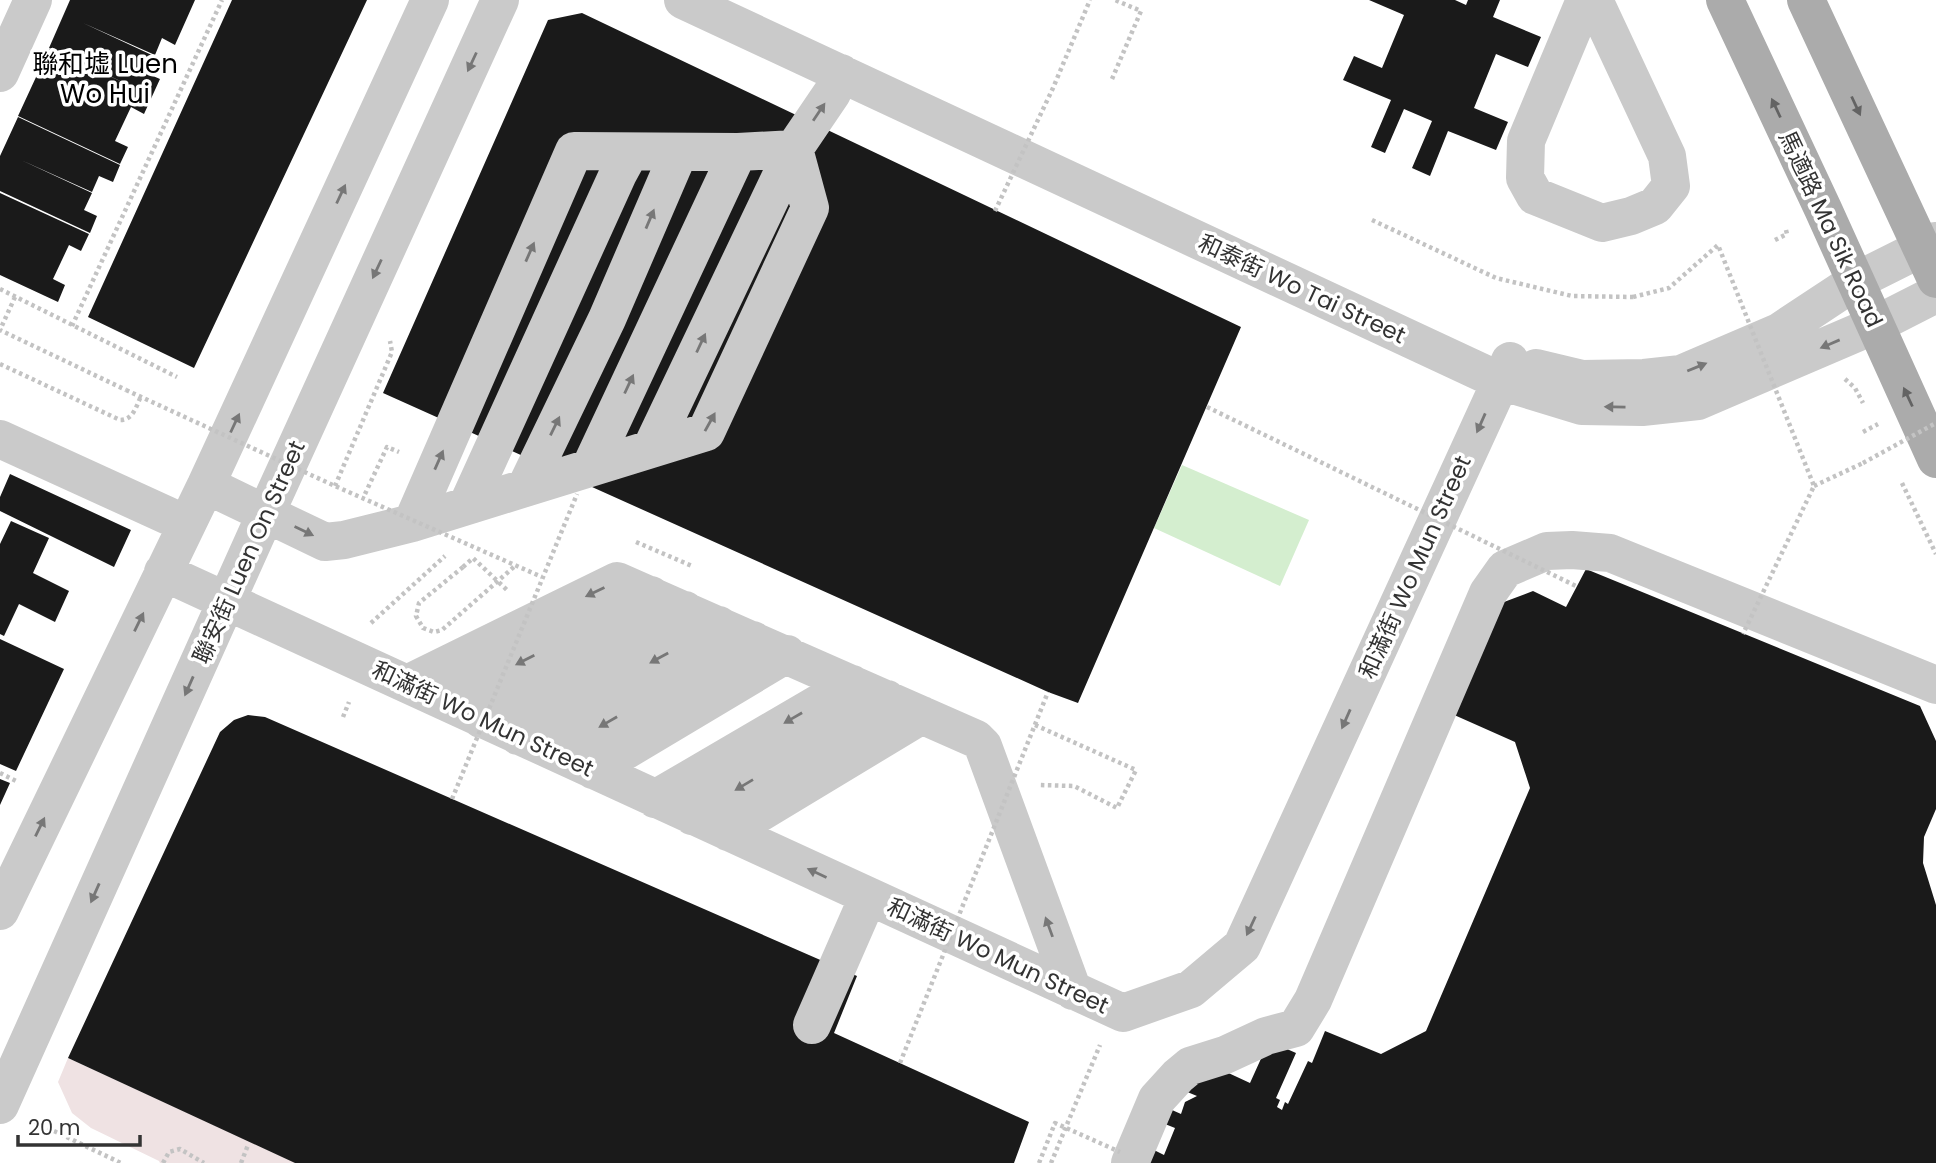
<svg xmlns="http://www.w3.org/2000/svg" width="1936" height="1163" font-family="Poppins,'Noto Sans SC',sans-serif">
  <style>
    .green { fill: #efe2e3 }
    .water { fill: #d4eecf }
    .building { fill: #1a1a1a }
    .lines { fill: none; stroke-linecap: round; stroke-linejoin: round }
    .path { stroke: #c3c3c3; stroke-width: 4.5; stroke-dasharray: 3.5 3.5; stroke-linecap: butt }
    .minor { stroke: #cacaca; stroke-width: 38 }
    .major { stroke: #ababab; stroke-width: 38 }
    .path-bridge { stroke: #c3c3c3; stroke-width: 4.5; stroke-dasharray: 3.5 3.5; stroke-linecap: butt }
    .oneway { fill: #777 }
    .oneway2 { fill: #636363 }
    .labels { text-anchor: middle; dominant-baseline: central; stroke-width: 7; stroke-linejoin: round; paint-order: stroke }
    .street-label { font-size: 23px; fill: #333; stroke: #fff }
    .quarter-label { font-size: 26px; fill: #000; stroke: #fff }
  </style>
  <rect width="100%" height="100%" fill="#fff"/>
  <path class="green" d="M68,1058L296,1163H160L159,1161L91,1128L72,1113L58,1082Z"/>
  <path class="water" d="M1182,465L1309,520L1280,586L1154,528Z"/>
  <path class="building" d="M70,0H195L175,45L162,38L155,55L83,23L154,56L146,73L160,79L144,114L131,107L115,141L128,147L120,164L18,116L49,49L129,85L49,48Z
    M232,0H367L194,368L88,317Z
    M1369,0H1455L1466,5L1468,0H1500L1493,17L1541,37L1528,67L1496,54L1474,108L1508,122L1496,150L1448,131L1430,176L1412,168L1432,121L1404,109L1385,153L1371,147L1391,100L1343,80L1354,56L1382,68L1404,15Z
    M582,13L1241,327L1078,703L1048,692L383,393L548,20Z
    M18,117L120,165L113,182L99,176L92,192L21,160L92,193L84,210L97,216L90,233L0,191V156Z
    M0,193L89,234L81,251L69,245L53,279L65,285L58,302L0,275Z
    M10,474L131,530L114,567L0,511V497Z
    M11,521L49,538L33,573L69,591L55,622L19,604L4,636L0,634V544Z
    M1586,569L1920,706L1936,741V809L1924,837L1923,863L1936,905V1163H1134L1142,1144L1164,1155L1175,1128L1165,1124L1172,1110L1181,1114L1185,1102L1197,1096L1180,1089L1209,1064L1250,1083L1269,1041L1296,1053L1276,1098L1280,1100L1277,1107L1282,1110L1285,1102L1288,1104L1308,1061L1312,1063L1325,1031L1381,1054L1426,1031L1530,788L1515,742L1452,714L1504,602L1533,591L1566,607Z
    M0,639L64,669L16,771L0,764Z
    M248,715L265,717L857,976L834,1033L1029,1122L1014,1163H295L68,1058L220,732L234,720Z
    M0,779L10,783L0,805Z"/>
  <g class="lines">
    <path class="path" d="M1112,79L1141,11L1115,0
      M1372,220L1496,278L1572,296L1633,297
      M1775,240L1787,234L1786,230
      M0,289L177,377
      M15,297L0,330L126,390
      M72,326L222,0
      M0,364L120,420C133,420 136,407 141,396
      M1845,379L1855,388L1863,403
      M1863,432L1878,424
      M1902,483L1936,554
      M335,486L392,352L390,341
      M1814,486L1863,463
      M365,494L387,447L399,452
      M636,542L692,566
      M463,567L473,558L507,590
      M371,623L445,556
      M343,717L349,702
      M1035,725L1136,770L1117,808L1074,786L1039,785
      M0,773L18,782
      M35,1122L121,1163
      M163,1163L169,1152L180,1149L204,1163
      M241,1163L248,1145
      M1051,1163L1100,1045"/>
    <path class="minor" d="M683,0L1500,381L1582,406L1642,407L1698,401L1875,325L1936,294
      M1585,0L1526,141L1525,178L1535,196L1602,223L1631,216L1655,206L1671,186L1667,156L1594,0
      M0,73L33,0
      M1536,368L1582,379L1644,378L1681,374L1779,332L1856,281L1936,241
      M0,439L186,524
      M651,449L794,149L832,93L841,73
      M590,468L738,152
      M206,485L325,542L344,540L412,523L706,432L810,208L794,149
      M526,487L607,319L679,152
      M467,506L618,174L630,152
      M412,523L574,151L738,152L794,149
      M163,572L1123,1013L1191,989L1242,946L1510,361
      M407,684L617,581L976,739L983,746L1073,991
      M444,701L651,595
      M481,719L685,610
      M518,736L719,625
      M556,752L753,640
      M593,770L787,654
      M655,799L852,684
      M692,816L887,699
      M728,832L922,715
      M0,911L206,485L430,0
      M812,1025L868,897
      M0,1105L266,513L500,0
      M1130,1163L1157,1099L1178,1076L1190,1066L1225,1055L1266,1036L1296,1028L1313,1000L1488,593L1505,569L1547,551L1572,550L1610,553L1936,685"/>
    <path class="major" d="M1725,0L1823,209L1936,459
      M1806,0L1936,279"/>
    <path class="path-bridge" d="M995,211L1053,88L1090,0
      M1633,297L1669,288L1718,245L1814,486L1743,634
      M126,390L335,486L542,577
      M1207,407L1576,586
      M1863,463L1936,423
      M463,567L419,603L416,616L423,628L434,632L442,630L515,566
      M452,799L577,494
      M900,1063L1048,692
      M1039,1163L1055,1123L1120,1152"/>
  </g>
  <defs><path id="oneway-solid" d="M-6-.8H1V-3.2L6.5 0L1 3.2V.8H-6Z" transform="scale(1.75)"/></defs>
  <g class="oneway">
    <use href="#oneway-solid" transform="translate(472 62) rotate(115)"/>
    <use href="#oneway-solid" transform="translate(819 112) rotate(-56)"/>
    <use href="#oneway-solid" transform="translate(341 194) rotate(-65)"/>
    <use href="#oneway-solid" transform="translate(650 219) rotate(-67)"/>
    <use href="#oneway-solid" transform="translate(530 252) rotate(-66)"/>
    <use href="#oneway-solid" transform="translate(377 269) rotate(115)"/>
    <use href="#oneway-solid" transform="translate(701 343) rotate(-65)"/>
    <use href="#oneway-solid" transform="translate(1830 344) rotate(157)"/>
    <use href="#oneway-solid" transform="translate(1697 367) rotate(-22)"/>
    <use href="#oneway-solid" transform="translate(629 384) rotate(-65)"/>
    <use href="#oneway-solid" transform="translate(1615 407) rotate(-179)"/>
    <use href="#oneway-solid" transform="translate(710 422) rotate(-61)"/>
    <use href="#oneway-solid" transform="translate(235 423) rotate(-65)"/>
    <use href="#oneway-solid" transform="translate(1481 423) rotate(114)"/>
    <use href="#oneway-solid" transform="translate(555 426) rotate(-64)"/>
    <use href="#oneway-solid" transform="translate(439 460) rotate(-66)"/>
    <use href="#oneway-solid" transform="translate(304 531) rotate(26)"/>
    <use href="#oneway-solid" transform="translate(595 592) rotate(154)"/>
    <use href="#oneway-solid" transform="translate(139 622) rotate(-64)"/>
    <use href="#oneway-solid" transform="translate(659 658) rotate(151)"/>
    <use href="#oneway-solid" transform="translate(525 660) rotate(153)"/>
    <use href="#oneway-solid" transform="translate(189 686) rotate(114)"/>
    <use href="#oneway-solid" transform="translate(793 718) rotate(150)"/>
    <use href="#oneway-solid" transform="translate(1346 719) rotate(114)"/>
    <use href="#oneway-solid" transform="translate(608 722) rotate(150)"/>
    <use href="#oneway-solid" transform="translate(744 785) rotate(149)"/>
    <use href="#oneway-solid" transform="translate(40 827) rotate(-64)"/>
    <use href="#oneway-solid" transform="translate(817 873) rotate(-155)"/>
    <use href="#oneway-solid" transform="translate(95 893) rotate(114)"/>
    <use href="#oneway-solid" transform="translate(1251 926) rotate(115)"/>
    <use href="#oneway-solid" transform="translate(1049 927) rotate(-110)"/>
  </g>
  <g class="oneway2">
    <use href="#oneway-solid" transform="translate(1856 106) rotate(65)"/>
    <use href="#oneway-solid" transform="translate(1776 108) rotate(-115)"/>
    <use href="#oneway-solid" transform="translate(1908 397) rotate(-115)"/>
  </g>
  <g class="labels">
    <g class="street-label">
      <text transform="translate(1831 229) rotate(65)">馬適路 Ma Sik Road</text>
      <text transform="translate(1302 289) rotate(25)">和泰街 Wo Tai Street</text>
      <text transform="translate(249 552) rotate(-66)">聯安街 Luen On Street</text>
      <text transform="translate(1415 567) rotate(-66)">和滿街 Wo Mun Street</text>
      <text transform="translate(483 719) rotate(25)">和滿街 Wo Mun Street</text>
      <text transform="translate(998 956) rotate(25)">和滿街 Wo Mun Street</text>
    </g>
    <g class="quarter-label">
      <text x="105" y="64">聯和墟 Luen<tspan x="105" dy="30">Wo Hui</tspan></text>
    </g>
  </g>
  <path d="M18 1135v10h122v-10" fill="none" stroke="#333333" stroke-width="3.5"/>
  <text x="28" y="1135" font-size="21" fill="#333333" stroke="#ffffff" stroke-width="5" paint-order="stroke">20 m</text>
</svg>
